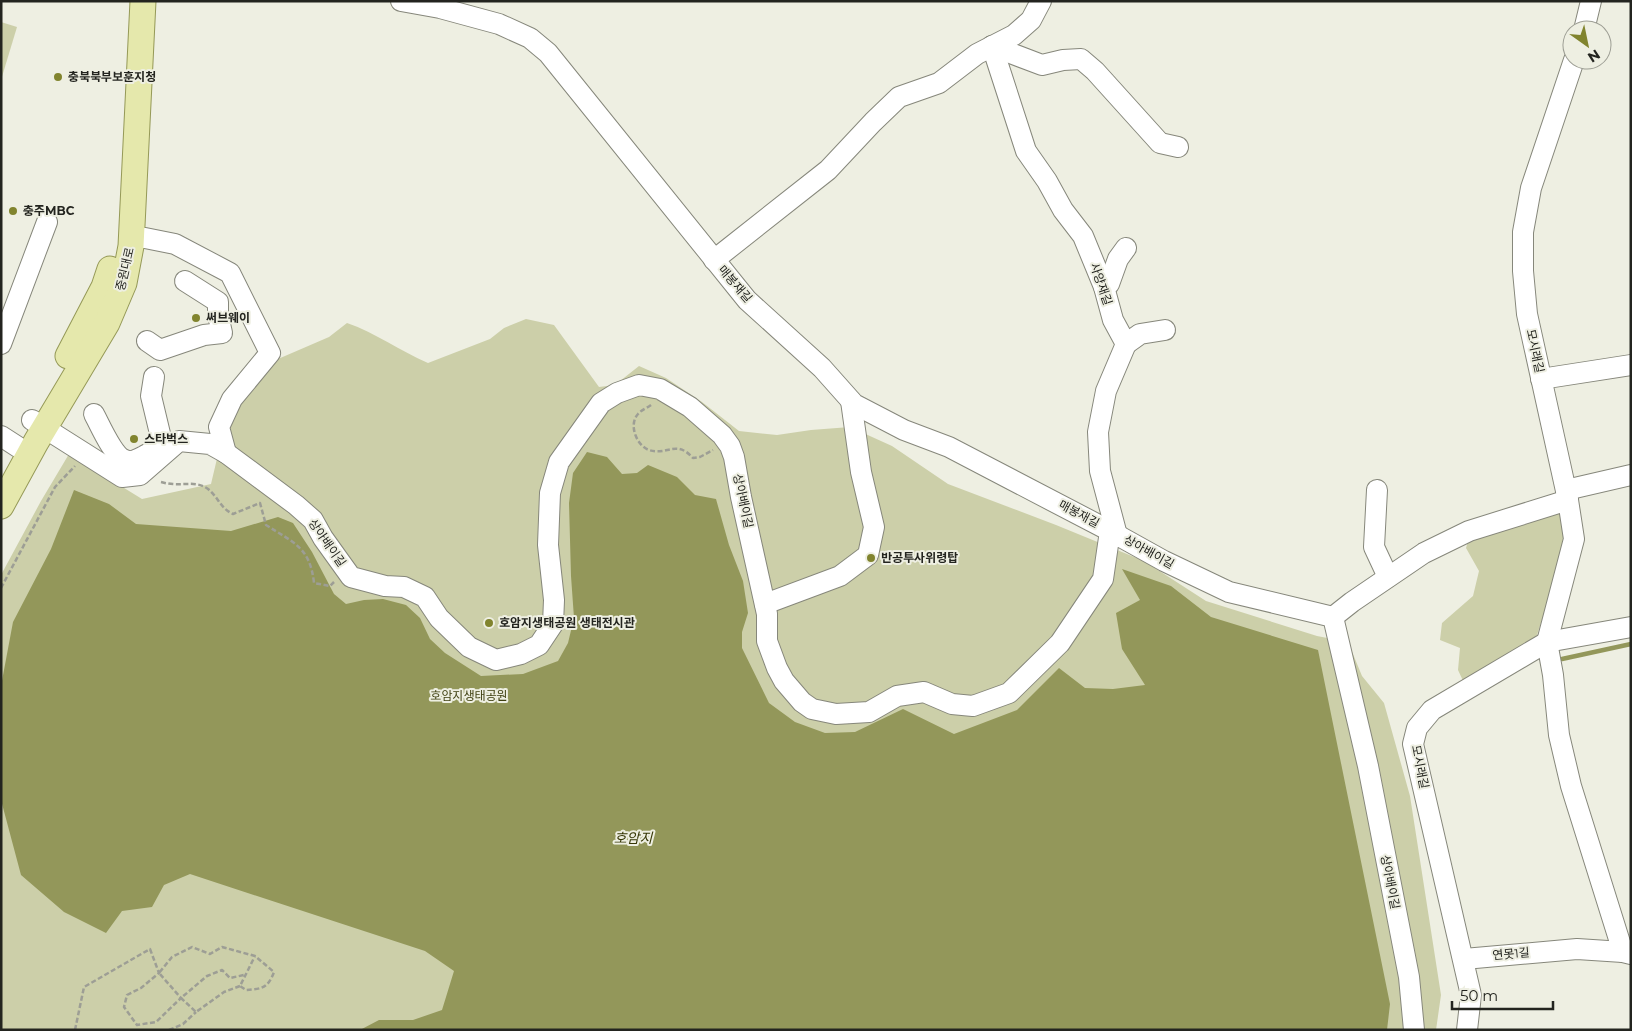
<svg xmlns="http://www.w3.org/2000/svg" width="1632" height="1031" viewBox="0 0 1632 1031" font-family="Montserrat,'Noto Sans KR',sans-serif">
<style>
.green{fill:#cccfa9}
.water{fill:#93975a}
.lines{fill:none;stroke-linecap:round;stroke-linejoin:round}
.stream{stroke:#93975a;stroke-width:4.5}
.minor-casing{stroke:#86877b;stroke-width:22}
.major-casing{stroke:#959957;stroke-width:27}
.path{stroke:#9d9e95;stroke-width:2.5;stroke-dasharray:5 2.5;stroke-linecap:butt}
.minor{stroke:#fff;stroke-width:20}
.major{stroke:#e5e8ac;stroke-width:25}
.poi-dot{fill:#81842e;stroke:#eeefe2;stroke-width:2}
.labels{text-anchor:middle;stroke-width:4;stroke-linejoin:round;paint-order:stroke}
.poi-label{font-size:12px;font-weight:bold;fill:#23241f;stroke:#eeefe2;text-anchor:start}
.street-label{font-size:12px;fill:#23241f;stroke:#eeefe2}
.park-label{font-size:12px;fill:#3e3f0f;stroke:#eeefe2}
.water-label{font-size:14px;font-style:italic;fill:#353604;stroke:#eeefe2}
</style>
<rect width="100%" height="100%" fill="#eeefe2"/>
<g class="green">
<path d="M 1,22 L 17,27 L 1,80 Z"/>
<path d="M 526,319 L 554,325 L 599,387 L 615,385 L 639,366 L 666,378 L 702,402 L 739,431 L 777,435 L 811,430 L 850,427 L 892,446 L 948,484 L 1056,525 L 1144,561 L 1206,601 L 1317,636 L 1348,642 L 1362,676 L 1384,703 L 1410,796 L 1441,995 L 1436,1030 L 2,1030 L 1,575 L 41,501 L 69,454 L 142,499 L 211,484 L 224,429 L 249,391 L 278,359 L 329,337 L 347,323 C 376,333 400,351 428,363 L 490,339 L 504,328 Z"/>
<path d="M 1555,509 L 1562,513 L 1569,538 L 1534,644 L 1465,685 L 1458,670 L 1460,648 L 1440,640 L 1442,623 L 1473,596 L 1479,571 L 1466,548 L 1469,538 Z"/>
</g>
<path class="water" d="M 587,452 L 607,457 L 622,474 L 637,473 L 648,465 L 677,477 L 695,495 L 716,499 L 729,545 L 743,581 L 748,613 L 742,632 L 742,648 L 769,703 L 795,722 L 825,733 L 855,732 L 903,709 L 954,734 L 1017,710 L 1059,668 L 1085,688 L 1113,689 L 1145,685 L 1122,649 L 1116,613 L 1140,600 L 1122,569 L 1171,586 L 1211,617 L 1318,650 L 1390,1004 L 1387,1030 L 360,1030 L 379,1020 L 413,1020 L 442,1010 L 454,971 L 425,951 L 190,874 L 164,885 L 152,907 L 122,911 L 106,933 L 64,912 L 21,875 L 1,800 L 1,686 L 13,622 L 51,549 L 74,490 L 109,504 L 136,524 L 231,531 L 278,517 L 293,523 L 312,552 L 334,594 L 346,604 L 364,600 L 383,599 L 406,605 L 420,618 L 430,639 L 445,653 L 481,676 L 523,674 L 558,661 L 568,643 L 574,618 L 571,576 L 569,503 L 573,473 Z"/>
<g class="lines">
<path class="stream" d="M 1562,659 L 1631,644"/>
<g class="minor-casing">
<g id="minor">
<path d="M 401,1 L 440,8 L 499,24 L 530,38 L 548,53 L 747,300 L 822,368 L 854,404 L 904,430 L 949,447 L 1110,531"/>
<path d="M 1584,30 L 1591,1"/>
<path d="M 992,46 L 1026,151 L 1047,181 L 1063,210 L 1083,236 L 1104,287 L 1113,320 L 1126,344 L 1106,391 L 1098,432 L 1100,471 L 1117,535"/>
<path d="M 992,46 L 1042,65 L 1063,60 L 1081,59 L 1095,71 L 1160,143 L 1178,147"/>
<path d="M 1574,60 L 1531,188 L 1523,232 L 1523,271 L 1527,314 L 1568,500 L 1574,539 L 1547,642 L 1553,675 L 1559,735 L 1571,786 L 1623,952"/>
<path d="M 131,237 L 145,238 L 175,244 L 230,273 L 270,353 L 232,399 L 219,427 L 226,453"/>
<path d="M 714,260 L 828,170 L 873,122 L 899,97 L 939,83 L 977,54 L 1014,35 L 1031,20 L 1041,1"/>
<path d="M 1104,287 L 1109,284 L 1118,259 L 1126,248"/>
<path d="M 147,341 L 160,350 L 204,335 L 222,333 L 218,315 L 218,302 L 185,281"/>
<path d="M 1,344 L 47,222"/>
<path d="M 1126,344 L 1140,334 L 1165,330"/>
<path d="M 1541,379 L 1631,365"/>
<path d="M 94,414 C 100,425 113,456 125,460 C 131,463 138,459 144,456 C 151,452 158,449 162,442 L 151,396 L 154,377"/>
<path d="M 32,420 L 122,477 L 140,475 L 179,441 L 210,444 L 226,453 L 296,505 L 313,520 L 323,538 L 351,577 L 385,586 L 404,587 L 425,597 L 439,618 L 469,647 L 496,660 L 521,654 L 539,645 L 553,624 L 554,600 L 548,545 L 550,493 L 559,462 L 601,403 L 617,393 L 639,385 L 660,389 L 690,407 L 722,435 L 730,446 L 734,457 L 741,497 L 767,614 L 767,641 L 777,668 L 784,681 L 802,702 L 812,709 L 836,714 L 869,712 L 897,696 L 924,692 L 952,704 L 973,706 L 1009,693 L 1060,643 L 1103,579 L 1110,531 L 1164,561 L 1229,592 L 1333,617 L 1368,766 L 1409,977 L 1414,1030"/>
<path d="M 1,436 L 18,447"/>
<path d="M 1377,490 L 1374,547 L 1388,577"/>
<path d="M 1566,490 L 1631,475"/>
<path d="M 765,604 L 840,576 L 868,555 L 874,527 L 861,472 L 851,401"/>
<path d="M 1333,617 L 1352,602 L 1424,553 L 1469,531 L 1568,500"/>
<path d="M 1464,959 L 1577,949 L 1623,952 L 1631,954"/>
<path d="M 1467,1030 L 1471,995 L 1413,744 L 1417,728 L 1432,710 L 1547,642 L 1631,627"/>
</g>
</g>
<g class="major-casing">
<g id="major">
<path d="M 68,356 L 104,287 L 110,269"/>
<path d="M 1,506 L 36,442 L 107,323 L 124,283 L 131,246 L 143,1"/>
</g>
</g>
<g class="path">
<path d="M 651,405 C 647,408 641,410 638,414 C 628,425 637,446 649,450 C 667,456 676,439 693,458 L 700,457 L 713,450"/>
<path d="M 161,482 C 165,483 169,484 173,484 C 186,485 197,481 208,489 C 219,498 220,508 233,514 L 260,503 L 266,525 C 294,543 310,547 314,583 L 330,586 L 334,582"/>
<path d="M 1,588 L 55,487 L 75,466"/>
<path d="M 240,986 L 224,992 L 196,1012 L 181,998 L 207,976 L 222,970 L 230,978 L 244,975"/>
<path d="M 75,1030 L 84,987 L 150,949 L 159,973 L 141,988 L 127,995 L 124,1007 L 137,1025 L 156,1022 L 181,998 L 159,973 L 172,957 L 192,947 L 210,954 L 222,947 L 255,956 L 274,972 C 268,988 262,989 246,990 L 240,986 L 255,956"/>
<path d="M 169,1030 L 183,1024 L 196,1012"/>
</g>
<use href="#minor" class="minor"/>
<use href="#major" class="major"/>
</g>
<g class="poi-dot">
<circle cx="58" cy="77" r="5"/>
<circle cx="13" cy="211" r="5"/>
<circle cx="196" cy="318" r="5"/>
<circle cx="134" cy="439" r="5"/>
<circle cx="871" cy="558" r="5"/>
<circle cx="489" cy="623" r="5"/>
</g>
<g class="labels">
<g class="poi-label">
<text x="68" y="81">충북북부보훈지청</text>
<text x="23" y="215">충주MBC</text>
<text x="206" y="322">써브웨이</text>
<text x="144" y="443">스타벅스</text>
<text x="881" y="562">반공투사위령탑</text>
<text x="499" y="627">호암지생태공원 생태전시관</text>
</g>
<g class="street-label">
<text transform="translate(125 269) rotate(-77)" y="4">중원대로</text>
<text transform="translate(735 284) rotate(49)" y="4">매봉재길</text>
<text transform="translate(1101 284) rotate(71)" y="4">사양재길</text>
<text transform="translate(1535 351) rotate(78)" y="4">모시래길</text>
<text transform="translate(743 501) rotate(78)" y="4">상아배이길</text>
<text transform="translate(1079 514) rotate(28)" y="4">매봉재길</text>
<text transform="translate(327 543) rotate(55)" y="4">상아배이길</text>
<text transform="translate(1149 552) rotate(29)" y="4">상아배이길</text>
<text transform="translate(1420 767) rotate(79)" y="4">모시래길</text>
<text transform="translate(1390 882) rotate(79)" y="4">상아배이길</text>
<text transform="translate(1511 954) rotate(-5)" y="4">연못1길</text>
</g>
<g class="park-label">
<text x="469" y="700">호암지생태공원</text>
</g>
<g class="water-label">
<text x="633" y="843">호암지</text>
</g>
</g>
<rect width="1632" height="1031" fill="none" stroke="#23241f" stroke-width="5"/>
<g transform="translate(1587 45) rotate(147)"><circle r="24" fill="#eeefe2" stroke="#9d9e94"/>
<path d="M0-4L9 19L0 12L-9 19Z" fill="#81842e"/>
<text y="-8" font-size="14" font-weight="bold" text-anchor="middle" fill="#23241f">N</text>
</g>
<path d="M1452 1001v8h101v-8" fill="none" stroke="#23241f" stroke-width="2.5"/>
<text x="1460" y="1001" font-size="15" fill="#23241f" stroke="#eeefe2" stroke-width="4" paint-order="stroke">50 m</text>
</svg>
